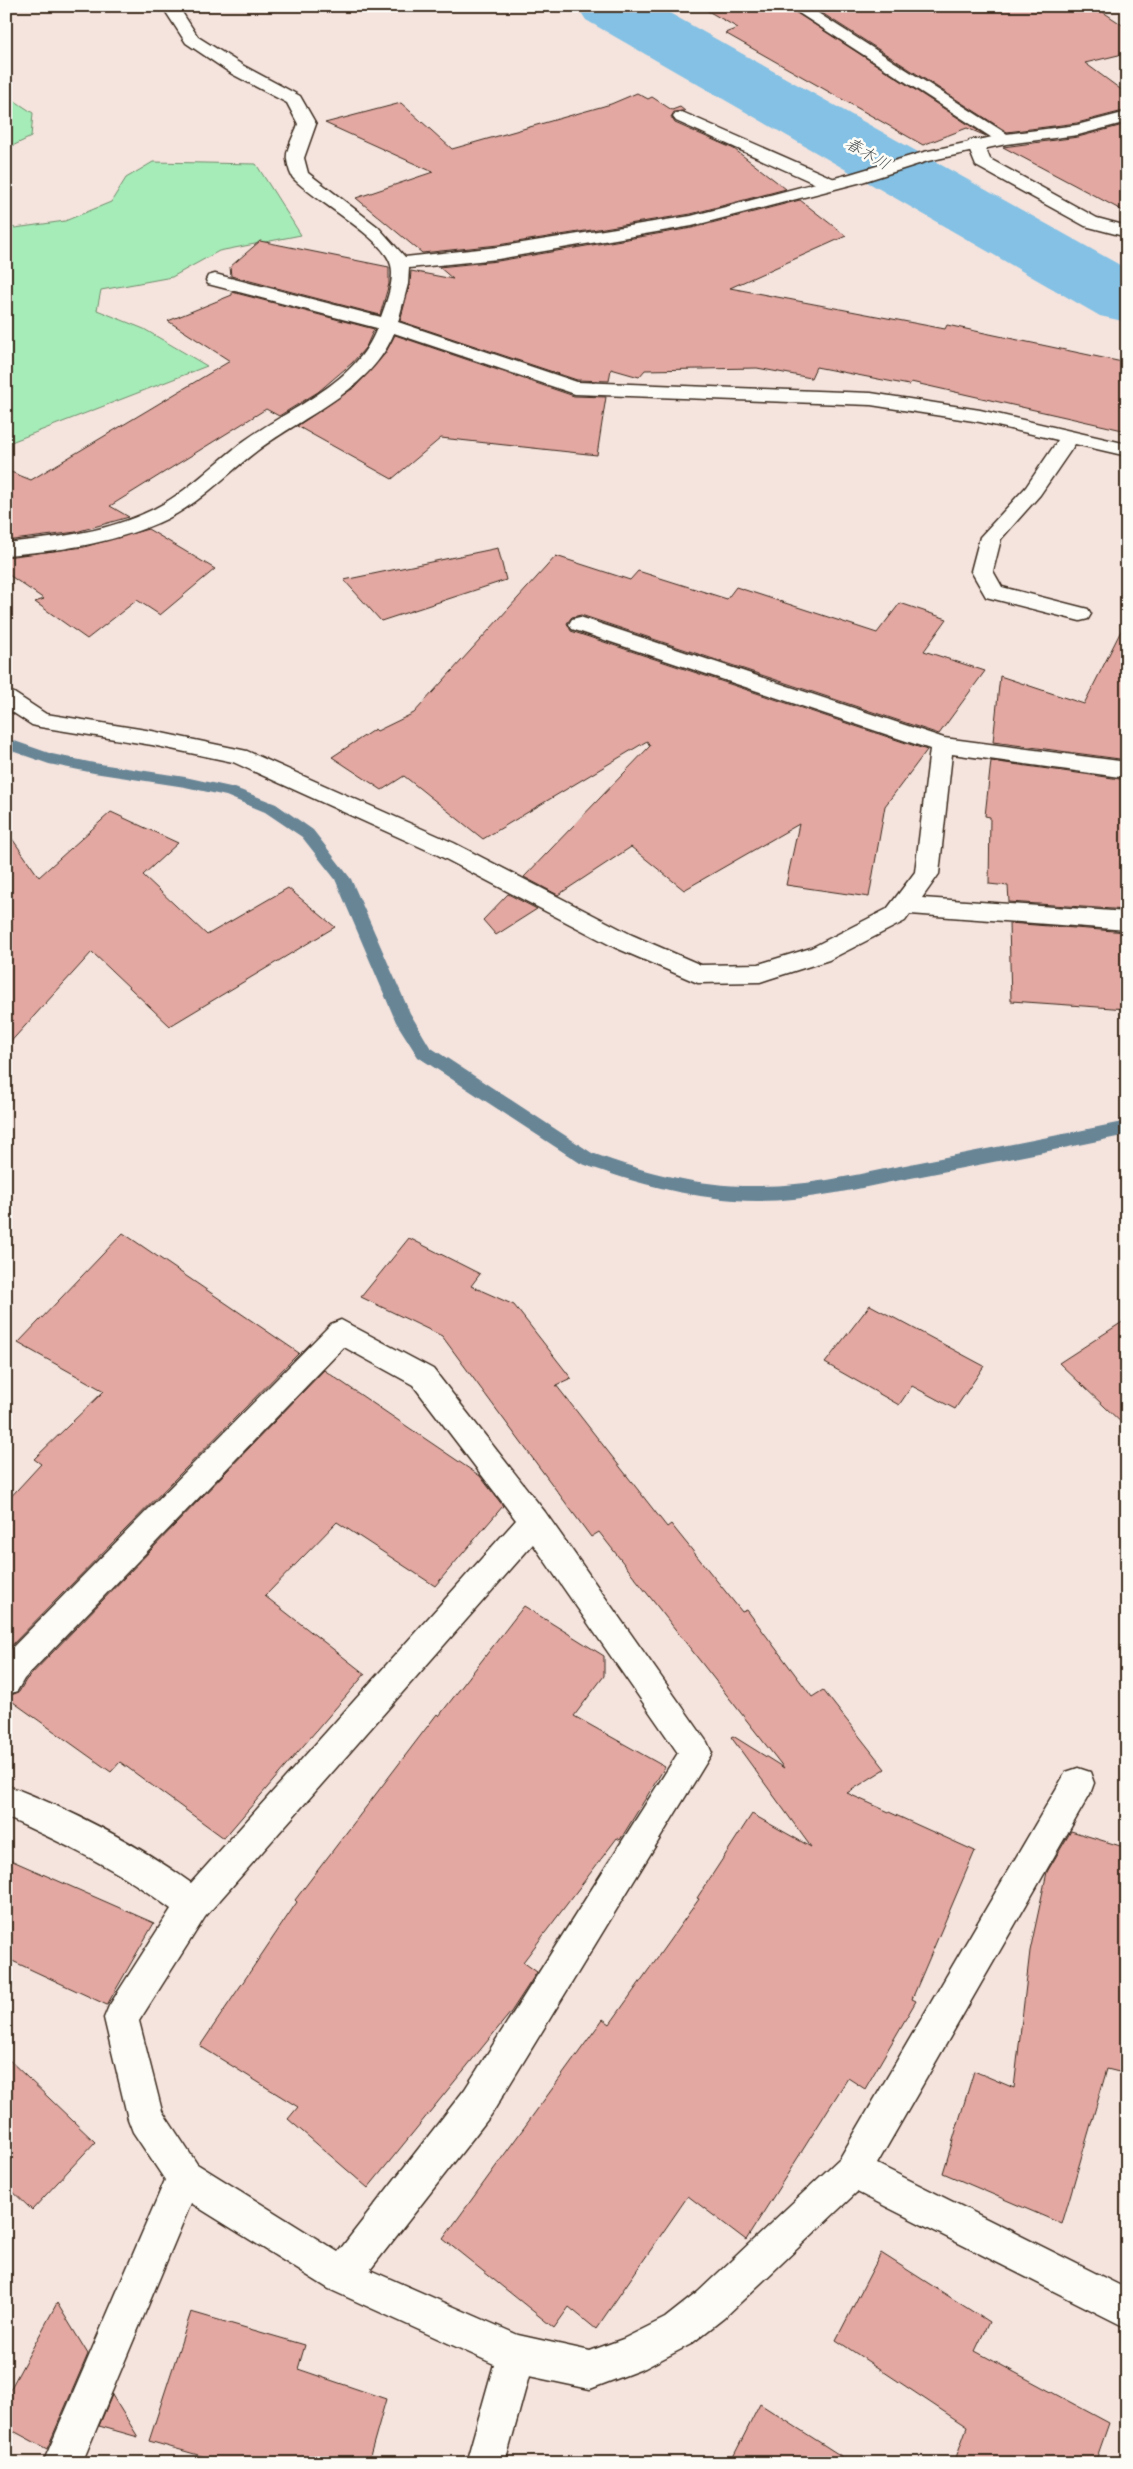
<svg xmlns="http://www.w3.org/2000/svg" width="1133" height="2469" viewBox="0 0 1133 2469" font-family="'Playpen Sans','Klee One',sans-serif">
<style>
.green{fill:#a6ecb8;stroke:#708b6b}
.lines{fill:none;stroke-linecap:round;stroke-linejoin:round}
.stream{fill:#678595;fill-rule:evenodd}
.river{fill:#84c1e4;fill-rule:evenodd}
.building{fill:#e2a8a1;stroke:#3b2a1e}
.lane-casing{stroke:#3b2a1e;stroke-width:3}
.street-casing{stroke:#3b2a1e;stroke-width:3}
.lane{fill:#fdfcf7;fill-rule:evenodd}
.street{fill:#fdfcf7;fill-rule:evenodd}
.labels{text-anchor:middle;stroke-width:5;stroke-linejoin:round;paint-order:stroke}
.far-water-label{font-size:16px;font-style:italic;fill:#515759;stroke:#fdfcf7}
</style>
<rect width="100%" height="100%" fill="#f5e3dd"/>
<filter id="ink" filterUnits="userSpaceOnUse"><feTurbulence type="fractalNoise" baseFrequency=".02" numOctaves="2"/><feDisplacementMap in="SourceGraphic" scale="10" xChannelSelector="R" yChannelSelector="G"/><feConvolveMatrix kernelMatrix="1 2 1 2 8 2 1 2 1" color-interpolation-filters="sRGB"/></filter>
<g filter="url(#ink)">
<g class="green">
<path d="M 6,95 L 33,113 L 31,137 L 6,149 Z"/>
<path d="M 153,162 L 256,164 L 301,235 L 219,251 L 172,277 L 101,290 L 97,310 L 144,329 L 207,366 L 6,444 L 6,225 L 15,228 L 65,221 L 111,202 L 126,178 Z"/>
</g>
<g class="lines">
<path class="stream" d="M 6,738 L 52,754 L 94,763 L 185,777 L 235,788 L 276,804 L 313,830 L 351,879 L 410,1013 L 430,1047 L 592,1153 C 646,1173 701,1187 758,1186 C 812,1186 863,1173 915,1163 C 986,1149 1056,1136 1127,1121 L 1127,1135 C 1055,1150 983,1164 911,1178 C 860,1188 809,1201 757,1201 C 696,1200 637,1184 580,1163 L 418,1057 L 396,1022 L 335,879 L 302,837 L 265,812 L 226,796 L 185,787 L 94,773 L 49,764 L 6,749 Z"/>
<path class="river" d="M 577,6 L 657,6 L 1127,269 L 1127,322 L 1100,316 L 586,20 Z"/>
</g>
<g class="building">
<path d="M 699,6 L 786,6 L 986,136 L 967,128 L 923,145 L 725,33 L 738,28 Z"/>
<path d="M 811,6 L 1094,6 L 1127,28 L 1127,53 L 1085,63 L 1127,94 L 1127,110 L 1077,123 L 1007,132 Z"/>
<path d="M 637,93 L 648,99 L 652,97 L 672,110 L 680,107 L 685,111 L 674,112 L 671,117 L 675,123 L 734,149 L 786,189 L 691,214 L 498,245 L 422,253 L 356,198 L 433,172 L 325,123 L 401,103 L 452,149 L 611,104 Z"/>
<path d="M 1127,124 L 1127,213 L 1003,147 L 1078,137 Z"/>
<path d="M 800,200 L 846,236 L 730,288 L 945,329 L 947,325 L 1127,363 L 1127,431 L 911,382 L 909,385 L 816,367 L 811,378 L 757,368 L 645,370 L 639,377 L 611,369 L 609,381 L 577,380 L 400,321 L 410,284 L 411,271 L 453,279 L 439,267 L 498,261 L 692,228 Z"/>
<path d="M 260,241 L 389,267 L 389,284 L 380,315 L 231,276 L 230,267 Z"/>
<path d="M 232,292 L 374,329 L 366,347 L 352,363 L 318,392 L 279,416 L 266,409 L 110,506 L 129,517 L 76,532 L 6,541 L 6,470 L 31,480 L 230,361 L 168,321 L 232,295 Z"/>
<path d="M 395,335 L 574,396 L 606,397 L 597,455 L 441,438 L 392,479 L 297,426 L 355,387 L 385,354 Z"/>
<path d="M 148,529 L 215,569 L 160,615 L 137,600 L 87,639 L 35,602 L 44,599 L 6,573 L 6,557 L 84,547 Z"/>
<path d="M 498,548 L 506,580 L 381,621 L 344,580 Z"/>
<path d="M 556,556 L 630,580 L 638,571 L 727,599 L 736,587 L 877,633 L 900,603 L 947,619 L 924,651 L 985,671 L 939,734 L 581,615 L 572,617 L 567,623 L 571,631 L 927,750 L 885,806 L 869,897 L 786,885 L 799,824 L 684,890 L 631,847 L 558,895 L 524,877 L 650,746 L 647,741 L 483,839 L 404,776 L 382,790 L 332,757 L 375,729 L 377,731 L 414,713 Z"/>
<path d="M 1127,619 L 1127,760 L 993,742 L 1000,676 L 1084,704 Z"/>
<path d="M 991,761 L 1127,780 L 1127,910 L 1009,902 L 1008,886 L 989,884 L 990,817 L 985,816 Z"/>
<path d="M 111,812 L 178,843 L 143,875 L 207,935 L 288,888 L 335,927 L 170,1026 L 92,952 L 6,1047 L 6,830 L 39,877 Z"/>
<path d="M 508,894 L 537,909 L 496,935 L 483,920 Z"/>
<path d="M 1009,923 L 1127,932 L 1127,1009 L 1011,1001 Z"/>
<path d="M 123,1233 L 299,1353 L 6,1651 L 6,1502 L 41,1464 L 34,1459 L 104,1391 L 18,1343 Z"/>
<path d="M 409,1238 L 480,1274 L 471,1286 L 514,1305 L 571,1378 L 556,1385 L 667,1527 L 671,1524 L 742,1612 L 747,1610 L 812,1697 L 823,1690 L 885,1769 L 847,1793 L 975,1851 L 912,1999 L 916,2001 L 865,2089 L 848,2078 L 746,2240 L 688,2196 L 596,2329 L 569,2307 L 554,2328 L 443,2239 L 603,2019 L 610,2024 L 699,1899 L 697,1898 L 752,1814 L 811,1847 L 731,1737 L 733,1736 L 784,1768 L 599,1532 L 591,1537 L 442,1336 L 361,1297 Z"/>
<path d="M 870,1305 L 984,1366 L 955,1409 L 912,1386 L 899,1405 L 825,1363 Z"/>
<path d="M 1127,1319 L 1127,1428 L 1059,1363 Z"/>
<path d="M 324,1370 L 480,1476 L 503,1506 L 435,1586 L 337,1522 L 265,1596 L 365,1674 L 224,1838 L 120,1762 L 111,1772 L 6,1697 L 19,1692 L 26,1680 Z"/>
<path d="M 524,1606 L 604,1656 L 604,1676 L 574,1716 L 665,1767 L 620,1840 L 617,1838 L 523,1962 L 537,1972 L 511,2012 L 368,2188 L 288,2119 L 298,2107 L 200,2046 L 297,1902 L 295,1900 L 437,1714 L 439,1716 Z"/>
<path d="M 1071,1831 L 1127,1848 L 1127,2074 L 1107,2069 L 1062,2224 L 943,2173 L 974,2071 L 1014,2088 L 1030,1951 L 1047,1872 Z"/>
<path d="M 6,1858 L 154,1923 L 107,2005 L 6,1958 Z"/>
<path d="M 6,2057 L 95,2142 L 32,2210 L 6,2185 Z"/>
<path d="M 881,2253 L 989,2322 L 975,2351 L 1109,2423 L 1095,2463 L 954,2463 L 967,2427 L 836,2340 Z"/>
<path d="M 57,2303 L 88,2354 L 47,2449 L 6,2427 L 6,2397 Z"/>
<path d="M 191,2312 L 305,2345 L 298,2369 L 386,2399 L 368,2463 L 226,2463 L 149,2441 Z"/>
<path d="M 112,2395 L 138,2437 L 99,2426 Z"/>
<path d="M 760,2404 L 852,2463 L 730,2463 Z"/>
</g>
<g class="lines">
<g class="lane-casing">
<g id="lane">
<path d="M 788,6 L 807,6 L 1015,139 L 1012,143 L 1000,143 Z"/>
<path d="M 682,112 L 837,180 L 840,184 L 837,188 L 825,188 L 676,121 L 673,117 L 676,113 Z"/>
<path d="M 976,139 L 982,140 L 990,159 L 1097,218 L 1127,226 L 1127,237 L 1085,226 L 976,166 L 967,144 L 970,140 Z"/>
</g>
</g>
<g class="street-casing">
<g id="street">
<path d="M 162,6 L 178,6 L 198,37 L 244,66 L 300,96 L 316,124 L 304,158 L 308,173 L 378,227 L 405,257 L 498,247 L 691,216 L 850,174 L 924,152 L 1006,134 L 1077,125 L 1127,112 L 1127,122 L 1078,135 L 1006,144 L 928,161 L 862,182 L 692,226 L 498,259 L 409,268 L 408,284 L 398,322 L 577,382 L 871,393 L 980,410 L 1127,444 L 1127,456 L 1075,444 L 1040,495 L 1001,539 L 993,571 L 1002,587 L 1088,609 L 1091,614 L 1088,619 L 1080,621 L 986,597 L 971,571 L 980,537 L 1026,487 L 1058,440 L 980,422 L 871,405 L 575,394 L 394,333 C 371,390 305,415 258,450 C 225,475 197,507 158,523 C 110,544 57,551 6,555 L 6,543 C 53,538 100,533 143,514 C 182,498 211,466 244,441 C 289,408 356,384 377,328 L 208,284 L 206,280 L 208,276 L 215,274 L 381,317 C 386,303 395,280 391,265 C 383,236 314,201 293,178 C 290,174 288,166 287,160 C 285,150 295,134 298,124 L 287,103 L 232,74 L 186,43 Z"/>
<path d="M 580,617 L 944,738 L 1127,762 L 1127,778 L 952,754 L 939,874 L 922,898 L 1127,912 L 1127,930 L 910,914 L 905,921 L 829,960 L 769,979 L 760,982 L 698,983 L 614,947 L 438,855 L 233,762 L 152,745 L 40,727 L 32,725 L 6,708 L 6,691 L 14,693 L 46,714 L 152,731 L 247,751 L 454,843 L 632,935 L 701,965 L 759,964 L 811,948 L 887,909 L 915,872 L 930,749 L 572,629 L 569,624 L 572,619 Z"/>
<path d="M 341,1320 L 433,1369 L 545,1512 L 707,1742 L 712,1753 L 491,2115 L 370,2270 L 518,2335 L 590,2351 L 623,2339 L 665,2318 L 698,2292 L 840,2158 L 1066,1772 L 1078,1768 L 1090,1772 L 1094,1783 L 1090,1794 L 877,2164 L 1127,2289 L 1127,2328 L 857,2192 L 724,2318 L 691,2344 L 645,2368 L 590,2389 L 529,2376 L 505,2463 L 466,2463 L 494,2364 L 329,2289 L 191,2203 L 82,2463 L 43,2463 L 165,2180 L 133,2132 L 128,2119 L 104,2018 L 109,2006 L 171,1909 C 118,1869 66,1845 6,1817 L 6,1785 C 69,1809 136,1843 191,1883 L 516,1520 L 413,1385 L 344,1347 L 24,1679 L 17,1691 L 6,1695 L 6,1654 L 331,1324 ZM 533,1544 L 678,1753 L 465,2089 L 338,2252 L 197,2164 L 162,2111 L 139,2021 L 205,1917 Z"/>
</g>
</g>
<use href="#lane" class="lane"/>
<use href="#street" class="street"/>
</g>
</g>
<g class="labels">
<g class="far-water-label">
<text transform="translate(868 153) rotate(30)" y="6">春木川</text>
</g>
</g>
<rect width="1133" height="2469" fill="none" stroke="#fdfcf7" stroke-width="25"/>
<rect x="12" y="12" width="1108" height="2444" fill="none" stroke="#3b2a1e" stroke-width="2" filter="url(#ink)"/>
</svg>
